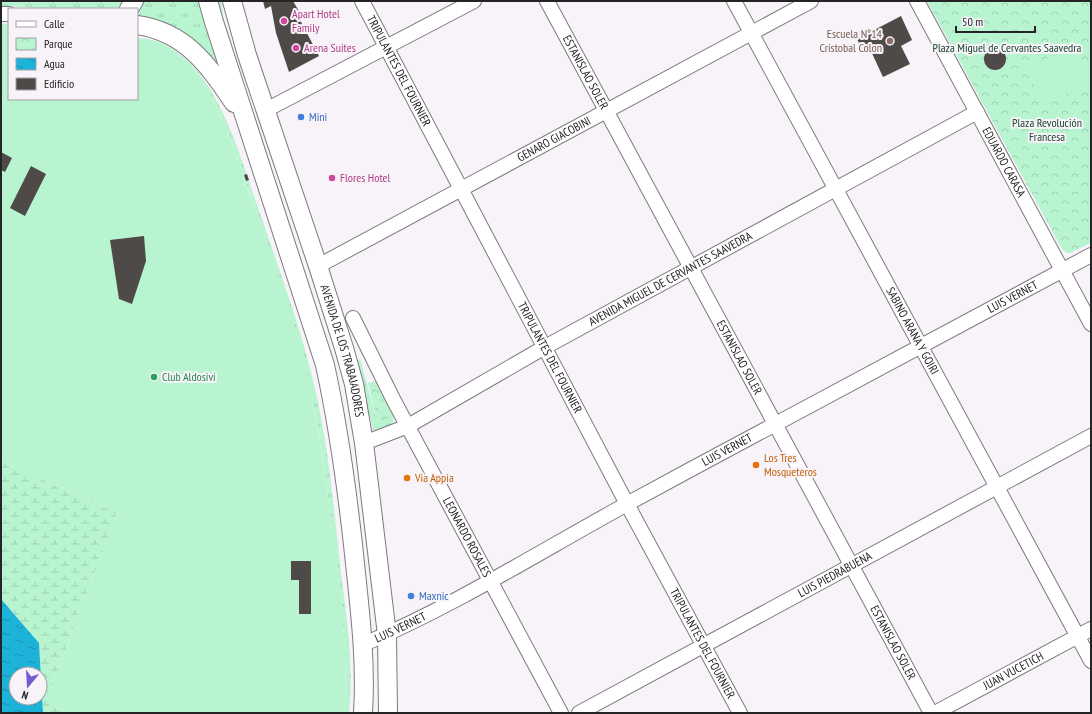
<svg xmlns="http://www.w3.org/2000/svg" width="1092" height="714" viewBox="0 0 1092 714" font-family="'PT Sans Narrow',sans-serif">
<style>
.grass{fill:url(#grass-tufts)}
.wetland{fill:url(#wetland-marsh)}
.park{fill:url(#park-crowns)}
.pitch{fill:#b8f4d0}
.water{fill:url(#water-ripples);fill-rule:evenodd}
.building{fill:#4e4a47}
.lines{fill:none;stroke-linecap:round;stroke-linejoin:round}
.minor-casing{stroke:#7d7a7e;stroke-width:16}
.major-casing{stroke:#7d7a7e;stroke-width:20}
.minor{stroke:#fff;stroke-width:14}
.major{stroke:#fff;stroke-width:18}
.hotel-dot{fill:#d1479c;stroke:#f7f3f8;stroke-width:1.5}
.education-dot{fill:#8d6e63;stroke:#f7f3f8;stroke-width:1.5}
.shop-dot{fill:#3f7fe0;stroke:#f7f3f8;stroke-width:1.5}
.leisure-dot{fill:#2e9e5b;stroke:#f7f3f8;stroke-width:1.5}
.food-dot{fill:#e8710a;stroke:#f7f3f8;stroke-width:1.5}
.labels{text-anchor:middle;stroke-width:4;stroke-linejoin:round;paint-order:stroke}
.hotel-label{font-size:12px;fill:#b23c85;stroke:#f7f3f8;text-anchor:start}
.education-label{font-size:12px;fill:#785e54;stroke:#f7f3f8;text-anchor:end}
.park-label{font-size:12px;fill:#19442e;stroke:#f7f3f8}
.street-label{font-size:12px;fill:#242325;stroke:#f7f3f8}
.shop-label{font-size:12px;fill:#366cbe;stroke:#f7f3f8;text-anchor:start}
.leisure-label{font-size:12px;fill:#27864d;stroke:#f7f3f8;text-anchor:start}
.food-label{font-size:12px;fill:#c56008;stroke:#f7f3f8;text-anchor:start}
</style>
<defs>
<pattern id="grass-tufts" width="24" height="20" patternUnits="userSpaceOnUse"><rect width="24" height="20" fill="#b8f4d0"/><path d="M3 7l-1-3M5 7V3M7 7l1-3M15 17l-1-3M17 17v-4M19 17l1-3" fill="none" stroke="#9ed1b2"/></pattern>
<pattern id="wetland-marsh" width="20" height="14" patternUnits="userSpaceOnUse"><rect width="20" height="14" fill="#b8f4d0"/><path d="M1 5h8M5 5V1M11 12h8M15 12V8" fill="none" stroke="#9ed1b2"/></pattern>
<pattern id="park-crowns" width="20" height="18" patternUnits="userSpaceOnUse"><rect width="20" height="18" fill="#b8f4d0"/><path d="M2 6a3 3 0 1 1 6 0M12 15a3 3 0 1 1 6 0" fill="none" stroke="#9ed1b2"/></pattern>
<pattern id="water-ripples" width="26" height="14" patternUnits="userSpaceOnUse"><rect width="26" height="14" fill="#1db3d9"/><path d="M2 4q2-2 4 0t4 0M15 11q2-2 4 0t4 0" fill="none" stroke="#1991b0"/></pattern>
</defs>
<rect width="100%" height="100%" fill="#f7f3f8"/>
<g class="grass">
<path d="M 1,1 L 129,1 L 125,9 L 59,9 L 1,6 Z"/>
<path d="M 138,1 L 199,1 L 217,64 L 216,65 C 203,52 190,35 174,27 C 162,22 149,21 137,18 Z"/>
<path d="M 217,1 L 221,1 L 223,16 L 237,61 Z"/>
<path d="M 137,38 C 213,41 240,158 261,216 C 280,273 302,330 315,389 C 329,449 334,511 341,573 C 347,619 354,667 349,713 L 344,713 C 349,656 341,600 334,544 C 325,477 318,409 299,344 C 285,294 268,245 251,196 C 234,151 220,97 185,61 C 169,44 156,45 137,38 Z"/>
<path d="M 360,359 L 377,421 L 390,413 L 375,381 L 376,380 L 394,416 L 393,425 L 375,432 L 373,430 L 356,360 Z"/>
</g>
<path class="wetland" d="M 1,461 L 117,513 L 47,699 L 67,713 L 43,713 L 39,643 L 1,599 Z"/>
<g class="park">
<path d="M 927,1 L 1091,1 L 1091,243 L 1070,253 L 1067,253 L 1062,249 Z"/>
<path d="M 375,381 L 390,413 L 388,419 L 381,422 L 377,421 L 368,383 Z"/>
</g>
<g class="pitch">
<path d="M 1,23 L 9,24 L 9,99 L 137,99 L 137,39 C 205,41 232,145 251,197 C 268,246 286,295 300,344 C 317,410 325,477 334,544 C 341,600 349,656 344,713 L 67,713 L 47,699 L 117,513 L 1,461 Z"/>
<path d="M 1072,46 L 1090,81 L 1044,105 L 1026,69 Z"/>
</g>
<path class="water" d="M 1,599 L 39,643 L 43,713 L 1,713 ZM 16,674 L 40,674 L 40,698 L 16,698 Z"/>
<g class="building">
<path d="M 263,1 L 293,1 L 303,18 L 300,20 L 319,56 L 289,72 L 276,33 L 271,6 L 265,9 Z"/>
<path d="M 901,16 L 912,40 L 901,46 L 910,64 L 883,77 L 870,49 L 863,51 L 857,39 Z"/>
<circle cx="995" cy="59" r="11"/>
<path d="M 1,152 L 12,158 L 5,172 L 1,170 Z"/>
<path d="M 31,166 L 46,174 L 25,216 L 10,208 Z"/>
<path d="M 247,174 L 249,180 L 246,181 L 244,175 Z"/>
<path d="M 144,236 L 146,261 L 132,304 L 119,299 L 110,240 Z"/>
<path d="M 291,561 L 311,561 L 311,614 L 299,614 L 299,580 L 291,580 Z"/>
</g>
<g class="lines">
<g class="minor-casing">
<g id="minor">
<path id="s1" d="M 362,1 L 627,504 L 740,713"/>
<path id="s2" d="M 547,1 L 931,713"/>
<path id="s3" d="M 734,1 L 1091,661"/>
<path id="s4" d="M 917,1 L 1091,324"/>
<path d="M 1,14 L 9,14"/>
<path d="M 266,110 L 474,1"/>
<path id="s5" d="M 318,266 L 811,1"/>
<path id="s6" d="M 353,318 L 393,399 L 561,713"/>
<path id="s7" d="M 364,443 L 408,426 L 545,347 L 977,112"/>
<path id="s8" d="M 364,644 C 454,606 541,551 627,504 C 781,420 936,338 1091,255"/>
<path id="s9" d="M 579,713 L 1091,436"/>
<path id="s10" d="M 935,713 L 1091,629"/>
</g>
</g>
<g class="major-casing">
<g id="major">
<path d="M 208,1 L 214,22 L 325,365 C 340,434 349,503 356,573 C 361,620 366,666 363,713"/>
<path id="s11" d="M 232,1 L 247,55 L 318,266 L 344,348 L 354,384 L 364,443 L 387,635 L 388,713"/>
<path d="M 129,9 L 134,1"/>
<path d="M 137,25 C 186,32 208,65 234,103"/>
</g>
</g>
<use href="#minor" class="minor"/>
<use href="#major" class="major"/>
</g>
<g class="hotel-dot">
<circle cx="284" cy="21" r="4"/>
<circle cx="296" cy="48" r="4"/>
<circle cx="332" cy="178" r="4"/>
</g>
<circle class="education-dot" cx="890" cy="41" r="4"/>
<g class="shop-dot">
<circle cx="301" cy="117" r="4"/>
<circle cx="411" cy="596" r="4"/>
</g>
<circle class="leisure-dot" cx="154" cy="377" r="4"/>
<g class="food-dot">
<circle cx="756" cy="465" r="4"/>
<circle cx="407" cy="478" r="4"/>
</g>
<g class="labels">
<g class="hotel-label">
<text x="292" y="18">Apart Hotel<tspan x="292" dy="14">Family</tspan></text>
<text x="304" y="52">Arena Suites</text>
<text x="340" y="182">Flores Hotel</text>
</g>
<g class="education-label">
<text x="882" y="38">Escuela N°14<tspan x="882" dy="14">Cristobal Colon</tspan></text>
</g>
<g class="park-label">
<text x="1007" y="52">Plaza Miguel de Cervantes Saavedra</text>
<text x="1047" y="127">Plaza Revolución<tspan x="1047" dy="14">Francesa</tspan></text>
</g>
<g class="street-label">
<text dy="4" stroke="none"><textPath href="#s1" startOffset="79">TRIPULANTES DEL FOURNIER</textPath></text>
<text dy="4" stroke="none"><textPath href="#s2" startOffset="81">ESTANISLAO SOLER</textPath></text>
<text dy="4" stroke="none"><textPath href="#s5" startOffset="268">GENARO GIACOBINI</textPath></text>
<text dy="4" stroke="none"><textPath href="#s4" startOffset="183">EDUARDO CARASA</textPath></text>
<text dy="4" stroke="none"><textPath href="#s7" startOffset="348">AVENIDA MIGUEL DE CERVANTES SAAVEDRA</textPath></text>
<text dy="4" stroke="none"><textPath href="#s8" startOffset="736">LUIS VERNET</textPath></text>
<text dy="4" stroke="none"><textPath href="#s3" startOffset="375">SABINO ARANA Y GOIRI</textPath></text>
<text dy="4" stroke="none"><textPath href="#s11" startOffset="367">AVENIDA DE LOS TRABAJADORES</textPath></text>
<text dy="4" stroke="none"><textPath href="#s1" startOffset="403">TRIPULANTES DEL FOURNIER</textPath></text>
<text dy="4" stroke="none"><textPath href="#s2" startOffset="405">ESTANISLAO SOLER</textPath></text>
<text dy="4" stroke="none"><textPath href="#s8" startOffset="412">LUIS VERNET</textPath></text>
<text dy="4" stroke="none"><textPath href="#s6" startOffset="247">LEONARDO ROSALES</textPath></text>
<text dy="4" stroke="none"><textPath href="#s9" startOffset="291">LUIS PIEDRABUENA</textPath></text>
<text dy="4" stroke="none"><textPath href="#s8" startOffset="40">LUIS VERNET</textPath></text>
<text dy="4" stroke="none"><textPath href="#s2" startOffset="729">ESTANISLAO SOLER</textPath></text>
<text dy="4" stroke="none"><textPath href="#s1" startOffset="727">TRIPULANTES DEL FOURNIER</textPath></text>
<text dy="4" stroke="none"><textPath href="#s10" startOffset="89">JUAN VUCETICH</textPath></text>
</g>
<g class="shop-label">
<text x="309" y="121">Mini</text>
<text x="419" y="600">Maxnic</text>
</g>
<g class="leisure-label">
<text x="162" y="381">Club Aldosivi</text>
</g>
<g class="food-label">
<text x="764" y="462">Los Tres<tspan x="764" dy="14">Mosqueteros</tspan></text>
<text x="415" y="482">Via Appia</text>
</g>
</g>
<rect width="1092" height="714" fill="none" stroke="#242325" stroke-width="4"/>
<rect x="8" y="8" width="130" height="92" fill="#f7f3f8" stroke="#a3a0a4"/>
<rect x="16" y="21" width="20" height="6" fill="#ffffff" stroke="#a3a0a4"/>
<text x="44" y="28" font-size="12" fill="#242325">Calle</text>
<rect x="16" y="38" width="20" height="12" fill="url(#park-crowns)" stroke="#a3a0a4"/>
<text x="44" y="48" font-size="12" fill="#242325">Parque</text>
<rect x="16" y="58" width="20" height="12" fill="url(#water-ripples)" stroke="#a3a0a4"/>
<text x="44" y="68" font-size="12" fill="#242325">Agua</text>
<rect x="16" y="78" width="20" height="12" fill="#4e4a47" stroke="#a3a0a4"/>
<text x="44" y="88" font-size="12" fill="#242325">Edificio</text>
<g transform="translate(28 686) rotate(198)"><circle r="19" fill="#f7f3f8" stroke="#a3a0a4"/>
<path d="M0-3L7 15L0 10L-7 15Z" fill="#735ad4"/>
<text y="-6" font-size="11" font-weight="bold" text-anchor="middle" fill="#242325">N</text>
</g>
<path d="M956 26v6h79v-6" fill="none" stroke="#242325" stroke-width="2"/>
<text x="962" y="26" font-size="12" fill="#242325" stroke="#f7f3f8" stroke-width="3" paint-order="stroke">50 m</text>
</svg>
